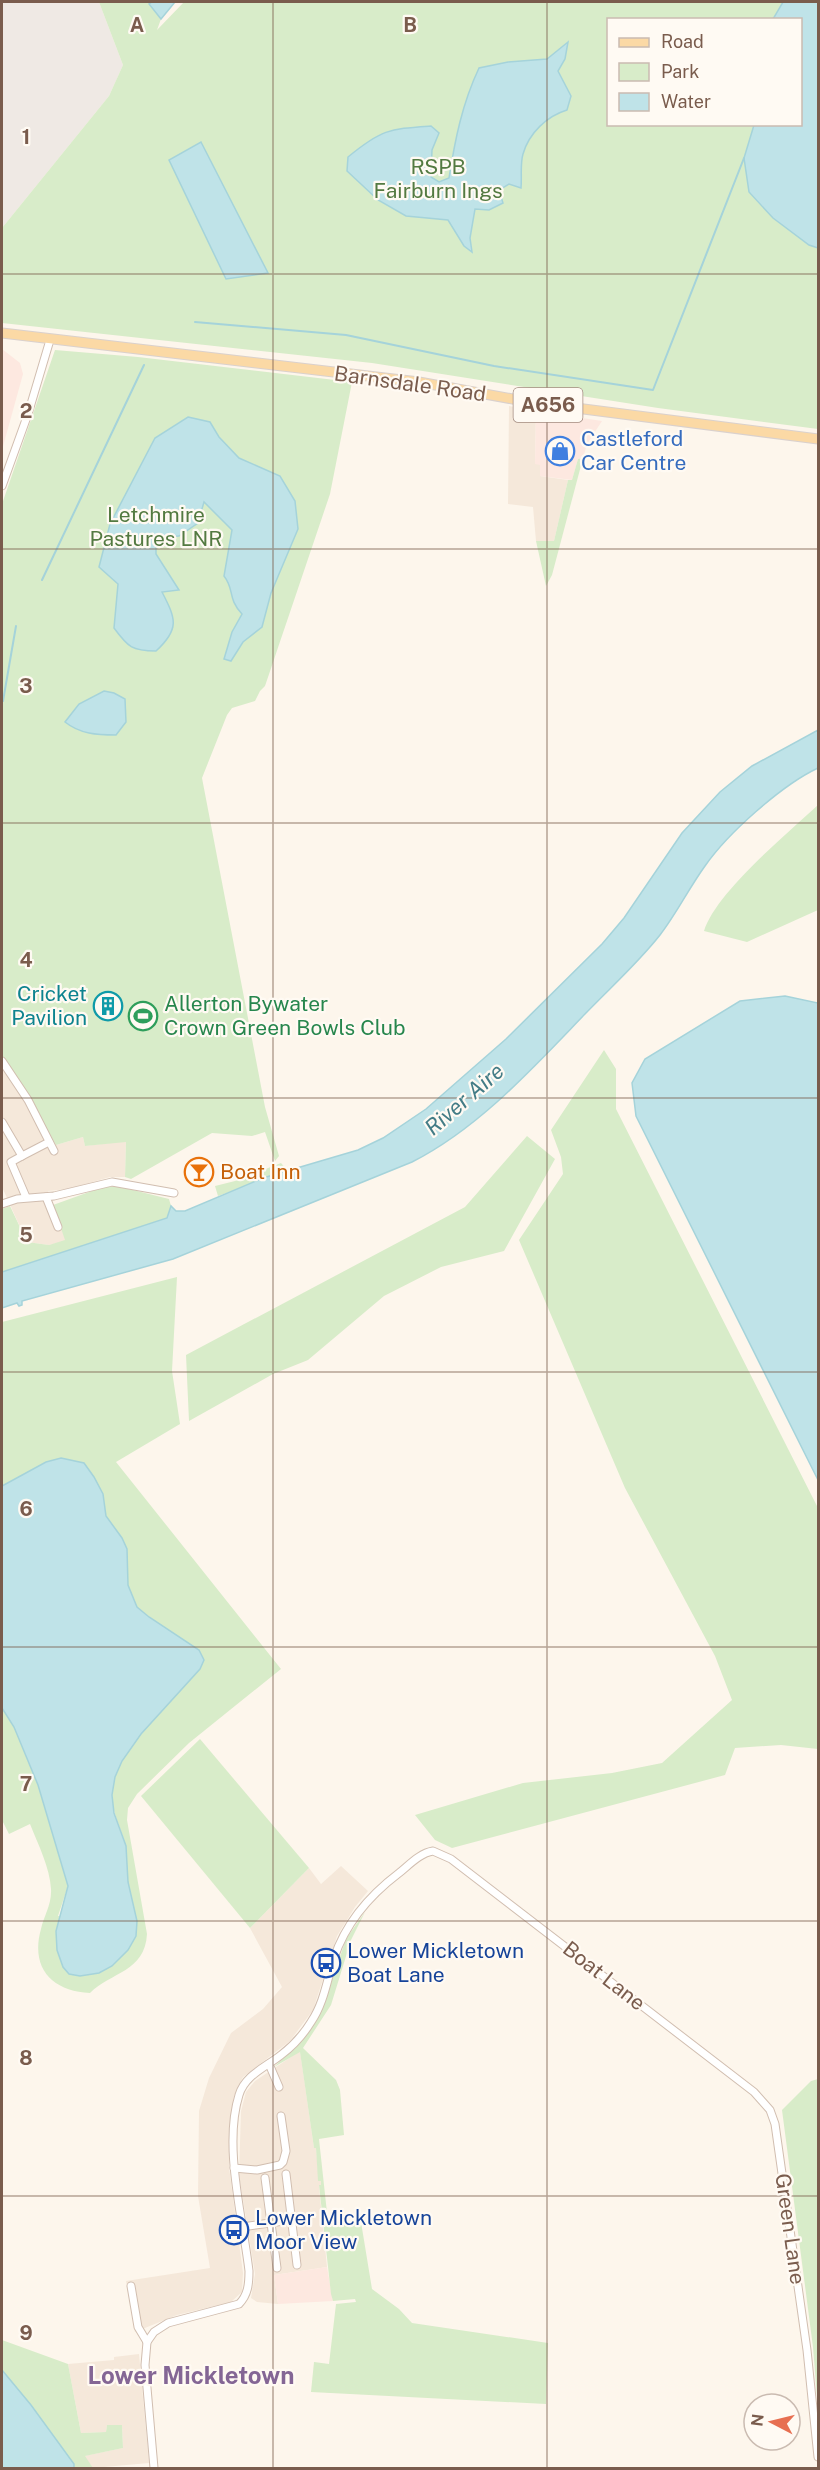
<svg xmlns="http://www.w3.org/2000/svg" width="820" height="2470" viewBox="0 0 820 2470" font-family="'Public Sans',sans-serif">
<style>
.residential{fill:#f5e8da}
.commercial{fill:#fde8e0}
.industrial{fill:#efe9e4}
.green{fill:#d8ecc9;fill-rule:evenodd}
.water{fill:#bfe3e8;stroke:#a5d3da;stroke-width:1.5}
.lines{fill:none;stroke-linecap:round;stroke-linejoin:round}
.stream{stroke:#a5d3da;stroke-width:2}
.minor-casing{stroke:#d1beb0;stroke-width:9}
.major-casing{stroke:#dad1cd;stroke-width:11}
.minor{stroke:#fff;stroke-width:7}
.major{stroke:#fbd9a5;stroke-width:9}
.grid{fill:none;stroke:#7a5c4d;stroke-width:1.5;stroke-opacity:0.55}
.labels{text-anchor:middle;stroke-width:4.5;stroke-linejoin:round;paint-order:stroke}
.shield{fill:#fffaf3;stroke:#a28b7f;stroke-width:1.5}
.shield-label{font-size:20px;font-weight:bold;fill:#7a5c4d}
.park-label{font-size:21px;fill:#537a41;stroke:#fffaf3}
.street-label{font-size:21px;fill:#7a5c4d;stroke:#fffaf3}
.shop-label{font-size:21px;fill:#366cbe;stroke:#fffaf3;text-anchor:start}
.culture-label{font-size:21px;fill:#0d838f;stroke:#fffaf3;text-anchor:end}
.leisure-label{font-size:21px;fill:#27864d;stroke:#fffaf3;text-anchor:start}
.food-label{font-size:21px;fill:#c56008;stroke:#fffaf3;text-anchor:start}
.transit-label{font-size:21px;fill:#164399;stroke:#fffaf3;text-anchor:start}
.water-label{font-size:22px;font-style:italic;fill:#437c86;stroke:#fffaf3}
.quarter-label{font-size:24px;font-weight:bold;fill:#846695;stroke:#fffaf3}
.grid-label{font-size:20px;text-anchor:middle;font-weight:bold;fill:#7a5c4d;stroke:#fffaf3;stroke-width:4.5;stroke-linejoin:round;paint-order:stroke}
</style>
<rect width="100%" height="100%" fill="#fdf6ec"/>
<g class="residential">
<path d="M 509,406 L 536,411 L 535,464 L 540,464 L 540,476 L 568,480 L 554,541 L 536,541 L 533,507 L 508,504 Z"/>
<path d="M 2,1056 L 20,1082 L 56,1145 L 83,1137 L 85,1146 L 126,1141 L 125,1177 L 110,1177 L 68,1189 L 48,1191 L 66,1241 L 49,1245 L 27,1242 L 2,1187 Z"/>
<path d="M 341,1866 L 368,1891 L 355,1907 L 337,1936 L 313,2010 L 290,2041 L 243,2077 L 234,2096 L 230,2123 L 229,2167 L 243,2273 L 242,2292 L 231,2302 L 177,2315 L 135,2332 L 126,2281 L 210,2268 L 198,2196 L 199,2111 L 209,2078 L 231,2033 L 263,2009 L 282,1987 L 250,1928 L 309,1868 L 321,1884 Z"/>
<path d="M 300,2051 L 314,2148 L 316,2148 L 319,2181 L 321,2180 L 322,2185 L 319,2186 L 327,2267 L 274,2275 L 278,2304 L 257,2302 L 251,2298 L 255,2274 L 239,2175 L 241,2111 L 246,2092 L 255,2081 Z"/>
<path d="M 139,2354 L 149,2463 L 93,2468 L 84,2456 L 123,2448 L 122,2425 L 107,2425 L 106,2432 L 81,2433 L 68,2364 L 114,2360 L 114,2357 Z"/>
</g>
<g class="commercial">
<path d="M 2,349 L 20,363 L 23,374 L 2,450 Z"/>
<path d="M 536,411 L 602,421 L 587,444 L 583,458 L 578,459 L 572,480 L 540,476 L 540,465 L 535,464 Z"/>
<path d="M 327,2267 L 333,2301 L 278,2304 L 274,2275 Z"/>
</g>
<path class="industrial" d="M 2,2 L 99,2 L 123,65 L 109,96 L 2,228 Z"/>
<g class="green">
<path d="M 99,2 L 152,2 L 150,5 L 161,19 L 157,30 L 184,2 L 818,2 L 818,429 L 658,408 L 372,363 L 2,323 L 2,228 L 109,96 L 123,65 ZM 608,20 L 800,20 L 800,124 L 608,124 Z"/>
<path d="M 55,350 L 138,357 L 352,382 L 330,494 L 265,686 L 260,691 L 255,701 L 232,708 L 227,715 L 202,778 L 265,1107 L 279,1156 L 275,1161 L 265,1132 L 252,1136 L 212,1133 L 131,1179 L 125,1177 L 126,1142 L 85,1146 L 83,1137 L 56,1145 L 20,1082 L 2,1056 L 2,504 Z"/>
<path d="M 583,458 L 552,575 L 546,586 L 536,541 L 554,541 L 568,480 L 572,480 L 578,459 Z"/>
<path d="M 818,805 L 818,910 L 747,942 L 704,931 C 716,892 787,834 818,805 Z"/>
<path d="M 604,1050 L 616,1069 L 616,1109 L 818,1508 L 818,1749 L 781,1745 L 735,1748 L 725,1775 L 452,1848 L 435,1840 L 415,1815 L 523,1783 L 612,1773 L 662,1763 L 732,1700 L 715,1656 L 625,1488 L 519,1240 L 563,1174 L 561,1157 L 551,1130 Z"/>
<path d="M 527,1136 L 555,1159 L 504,1251 L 441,1267 L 384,1296 L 308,1360 L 273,1374 L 189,1421 L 186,1355 L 465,1207 Z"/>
<path d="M 281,1163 L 288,1171 L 218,1196 L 215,1186 L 235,1181 Z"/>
<path d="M 117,1186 L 169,1199 L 171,1206 L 167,1218 L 2,1272 L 2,1209 L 10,1206 L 27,1242 L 49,1245 L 65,1240 L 53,1205 L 103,1187 Z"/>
<path d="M 177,1277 L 172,1371 L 180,1424 L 116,1462 L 281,1669 L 189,1743 L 137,1794 L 128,1808 L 127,1820 L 147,1934 C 145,1972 111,1972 90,1993 C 52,1991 30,1968 41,1929 C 44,1916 52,1904 51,1889 C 50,1868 38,1844 30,1824 L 9,1834 L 2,1820 L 2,1708 L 14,1727 L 38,1785 L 68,1886 L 58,1916 L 137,1921 C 134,1908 130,1894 128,1881 C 126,1869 128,1855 125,1844 C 121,1827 112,1813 112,1795 C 113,1749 171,1701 200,1669 L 204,1660 L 137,1607 L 128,1585 L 126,1549 L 122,1538 L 106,1516 L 103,1494 L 61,1458 L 46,1462 L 2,1486 L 2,1322 Z"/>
<path d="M 200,1739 L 309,1868 L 250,1928 L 141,1796 Z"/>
<path d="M 365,1912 L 351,1940 L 331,2005 L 303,2048 L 336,2080 L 340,2090 L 344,2135 L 319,2139 L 328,2222 L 361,2222 L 372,2289 L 399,2309 L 412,2323 L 548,2343 L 546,2404 L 311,2392 L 314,2362 L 329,2364 L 336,2304 L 356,2302 L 355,2299 L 333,2301 L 331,2294 L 319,2185 L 321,2185 L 321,2181 L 318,2181 L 316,2148 L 314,2148 L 300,2052 L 274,2067 L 299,2043 L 321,2012 L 346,1939 Z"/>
<path d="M 818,2079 L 818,2409 L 813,2347 L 782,2110 L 811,2081 Z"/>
<path d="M 2,2340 L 68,2364 L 81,2433 L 106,2432 L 107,2425 L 122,2425 L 123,2448 L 85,2456 L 93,2468 L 2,2468 Z"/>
</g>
<g class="water">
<path d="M 152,2 L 175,2 L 161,19 L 149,4 Z"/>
<path d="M 783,2 L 818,2 L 818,248 L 809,245 L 773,218 L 749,192 L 744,158 L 754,125 L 800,124 L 800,20 L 773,19 Z"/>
<path d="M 568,42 L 565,59 L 558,71 L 571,96 L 567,110 C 547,116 529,133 523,154 C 520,164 522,177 521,188 L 509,184 L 499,190 L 503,203 L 489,210 L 475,209 L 470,238 L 472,252 L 464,246 L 448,220 L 406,216 L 378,200 L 347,171 L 348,157 C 382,129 389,129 431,126 L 439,133 L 432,150 L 431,177 L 439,182 L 449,178 C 455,140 462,104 479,68 L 508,62 L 547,59 Z"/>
<path d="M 201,142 L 268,273 L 226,279 L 169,160 Z"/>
<path d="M 188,417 L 210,422 L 219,437 L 239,458 L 280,476 L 295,501 L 298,529 L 271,593 L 262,627 L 243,642 L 231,661 L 224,659 L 232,632 L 242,614 C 227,598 235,590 224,576 L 232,530 L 204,502 L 198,523 L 179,536 L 156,538 L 156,554 L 179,590 L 162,592 C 176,619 180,629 156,651 C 132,651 128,647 114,628 L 118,584 L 99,567 L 110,524 L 155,438 Z"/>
<path d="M 104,691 L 114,693 L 125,699 L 126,722 L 116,735 C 97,735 80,734 65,722 L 79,704 Z"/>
<path d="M 818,730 L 818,768 C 782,785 728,833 705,866 C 689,888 677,913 660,935 C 638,963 610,988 585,1014 C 533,1068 479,1128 412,1162 L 173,1259 L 22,1301 L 22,1305 L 19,1306 L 17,1303 L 2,1308 L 2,1272 L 167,1218 L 171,1206 L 176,1211 L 185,1211 L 263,1178 L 358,1150 L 383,1138 L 426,1109 L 506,1039 L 602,944 L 624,918 L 682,833 L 720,792 L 752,766 Z"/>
<path d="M 785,996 L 818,1003 L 818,1480 L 636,1116 L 632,1083 L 645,1059 L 740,1001 Z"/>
<path d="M 61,1458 L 84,1463 L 94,1477 L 103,1494 L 106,1516 L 122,1538 L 127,1549 L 128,1585 L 137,1607 L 149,1617 L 199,1650 L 204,1660 L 200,1669 L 141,1734 L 122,1761 L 115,1777 L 112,1795 L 114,1813 L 126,1846 L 128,1882 L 137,1921 L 136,1936 L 128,1950 L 112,1966 L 99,1973 L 80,1976 L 69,1974 L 63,1967 L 57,1950 L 56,1931 L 68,1886 L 38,1785 L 14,1727 L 2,1708 L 2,1486 L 46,1462 Z"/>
<path d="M 2,2370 L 31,2405 L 74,2464 L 74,2468 L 2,2468 Z"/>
</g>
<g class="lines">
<g class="stream">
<path d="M 195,322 L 346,335 L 494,366 L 653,390 L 744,158"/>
<path d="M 42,580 L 144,365"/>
<path d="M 3,701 L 16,626"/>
</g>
<g class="minor-casing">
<g id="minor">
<path d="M 2,486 L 28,414 L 50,340"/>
<path d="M 2,1061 L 28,1100 L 54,1151"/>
<path d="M 2,1122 L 22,1156 L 11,1162 L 26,1197"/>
<path d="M 22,1156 L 49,1142"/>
<path d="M 46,1197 L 58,1227"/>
<path d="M 2,1204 L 17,1199 L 54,1196 L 112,1182 L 174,1193"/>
<path d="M 269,2064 L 279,2087"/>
<path d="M 234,2168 L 257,2170 L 280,2165 L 283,2162 L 286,2151 L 281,2116"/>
<path d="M 286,2174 L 297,2265"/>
<path d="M 265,2178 L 277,2268"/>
<path d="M 242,2227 L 291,2220"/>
<path d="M 131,2286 L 138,2327 L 147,2342"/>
<path d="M 154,2468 L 145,2365 L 147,2342 L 154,2332 L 168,2323 L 239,2304 C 248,2295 249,2284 249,2271 C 243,2219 223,2146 239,2095 C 245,2075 266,2067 281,2055 C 293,2046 303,2035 311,2022 C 324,2003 327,1980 334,1958 C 346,1922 370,1895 399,1873 C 409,1865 420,1853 433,1851 L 451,1859 L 754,2092 L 770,2110 L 775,2124 L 807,2350 L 818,2457"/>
</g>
</g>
<g class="major-casing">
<path id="major" d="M 2,333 L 419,382 L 529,402 L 818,439"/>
</g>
<use href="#minor" class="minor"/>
<use href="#major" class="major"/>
</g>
<path class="grid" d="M 273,2 L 273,2468M 547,2 L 547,2468M 2,274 L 818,274M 2,549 L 818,549M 2,823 L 818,823M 2,1098 L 818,1098M 2,1372 L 818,1372M 2,1647 L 818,1647M 2,1921 L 818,1921M 2,2196 L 818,2196"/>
<defs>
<g id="shop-ring" transform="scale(1.5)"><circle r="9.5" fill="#fffaf3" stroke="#3f7fe0" stroke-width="1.5"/><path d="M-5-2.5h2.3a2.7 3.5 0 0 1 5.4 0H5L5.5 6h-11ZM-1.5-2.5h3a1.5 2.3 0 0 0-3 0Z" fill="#3f7fe0"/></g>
<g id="building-ring" transform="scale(1.5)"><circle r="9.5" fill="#fffaf3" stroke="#0f9aa8" stroke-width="1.5"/><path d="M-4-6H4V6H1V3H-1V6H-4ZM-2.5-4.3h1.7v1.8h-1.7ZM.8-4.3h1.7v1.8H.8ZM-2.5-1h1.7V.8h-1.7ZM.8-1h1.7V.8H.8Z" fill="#0f9aa8"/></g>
<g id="stadium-ring" transform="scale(1.5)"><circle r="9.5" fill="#fffaf3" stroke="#2e9e5b" stroke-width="1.5"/><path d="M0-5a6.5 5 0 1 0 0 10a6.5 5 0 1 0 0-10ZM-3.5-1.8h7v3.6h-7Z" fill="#2e9e5b"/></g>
<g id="bar-ring" transform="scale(1.5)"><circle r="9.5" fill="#fffaf3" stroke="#e8710a" stroke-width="1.5"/><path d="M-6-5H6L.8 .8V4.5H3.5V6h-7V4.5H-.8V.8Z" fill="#e8710a"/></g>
<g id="bus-ring" transform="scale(1.5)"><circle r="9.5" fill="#fffaf3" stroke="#1a4fb4" stroke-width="1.5"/><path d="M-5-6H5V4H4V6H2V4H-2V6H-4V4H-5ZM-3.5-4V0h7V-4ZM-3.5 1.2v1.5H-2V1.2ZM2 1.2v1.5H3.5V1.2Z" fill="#1a4fb4"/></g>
</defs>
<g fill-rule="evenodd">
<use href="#shop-ring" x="560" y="451"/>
<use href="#building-ring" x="108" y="1006"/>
<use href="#stadium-ring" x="143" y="1016"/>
<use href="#bar-ring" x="199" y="1172"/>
<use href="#bus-ring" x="326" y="1963"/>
<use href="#bus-ring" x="234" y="2230"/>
</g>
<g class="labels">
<rect class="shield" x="513.5" y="388" width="69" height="34" rx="4.5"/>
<g class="shield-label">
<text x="548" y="412">A656</text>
</g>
<g class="park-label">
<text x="438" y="174">RSPB<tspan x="438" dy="24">Fairburn Ings</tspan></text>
<text x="156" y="522">Letchmire<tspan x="156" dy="24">Pastures LNR</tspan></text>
</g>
<g class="street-label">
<text transform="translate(410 384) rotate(8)" y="7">Barnsdale Road</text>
<text transform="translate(604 1976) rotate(38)" y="7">Boat Lane</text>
<text transform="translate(790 2229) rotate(82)" y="7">Green Lane</text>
</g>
<g class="shop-label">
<text x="581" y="446">Castleford<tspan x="581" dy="24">Car Centre</tspan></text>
</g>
<g class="culture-label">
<text x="87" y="1001">Cricket<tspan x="87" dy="24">Pavilion</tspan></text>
</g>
<g class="leisure-label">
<text x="164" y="1011">Allerton Bywater<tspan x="164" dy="24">Crown Green Bowls Club</tspan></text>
</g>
<g class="food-label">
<text x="220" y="1179">Boat Inn</text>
</g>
<g class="transit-label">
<text x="347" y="1958">Lower Mickletown<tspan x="347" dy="24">Boat Lane</tspan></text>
<text x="255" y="2225">Lower Mickletown<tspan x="255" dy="24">Moor View</tspan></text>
</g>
<g class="water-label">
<text transform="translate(464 1099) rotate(-41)" y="8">River Aire</text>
</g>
<g class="quarter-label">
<text x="191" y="2384">Lower Mickletown</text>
</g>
</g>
<g class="grid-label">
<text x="137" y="32">A</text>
<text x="410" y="32">B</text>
<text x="26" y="144">1</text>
<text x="26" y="418">2</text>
<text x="26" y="693">3</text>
<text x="26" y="967">4</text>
<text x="26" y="1242">5</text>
<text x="26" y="1516">6</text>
<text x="26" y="1791">7</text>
<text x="26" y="2065">8</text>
<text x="26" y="2340">9</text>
</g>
<rect width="820" height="2470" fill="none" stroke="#7a5c4d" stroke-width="6"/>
<rect x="607" y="18" width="195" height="108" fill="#fffaf3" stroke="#cabbb1" stroke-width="1.5"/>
<rect x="619" y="38" width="30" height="9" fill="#fbd9a5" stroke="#cabbb1" stroke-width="1.5"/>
<text x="661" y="48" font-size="18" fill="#7a5c4d">Road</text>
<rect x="619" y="63" width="30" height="18" fill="#d8ecc9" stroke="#cabbb1" stroke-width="1.5"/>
<text x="661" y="78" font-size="18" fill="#7a5c4d">Park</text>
<rect x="619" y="93" width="30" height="18" fill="#bfe3e8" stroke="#cabbb1" stroke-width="1.5"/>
<text x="661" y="108" font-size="18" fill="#7a5c4d">Water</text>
<g transform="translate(772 2422) rotate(277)"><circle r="28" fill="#fffaf3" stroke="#cabbb1" stroke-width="1.5"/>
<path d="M0-4.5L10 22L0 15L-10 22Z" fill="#e76f51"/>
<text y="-9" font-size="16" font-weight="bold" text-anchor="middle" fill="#7a5c4d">N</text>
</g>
</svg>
